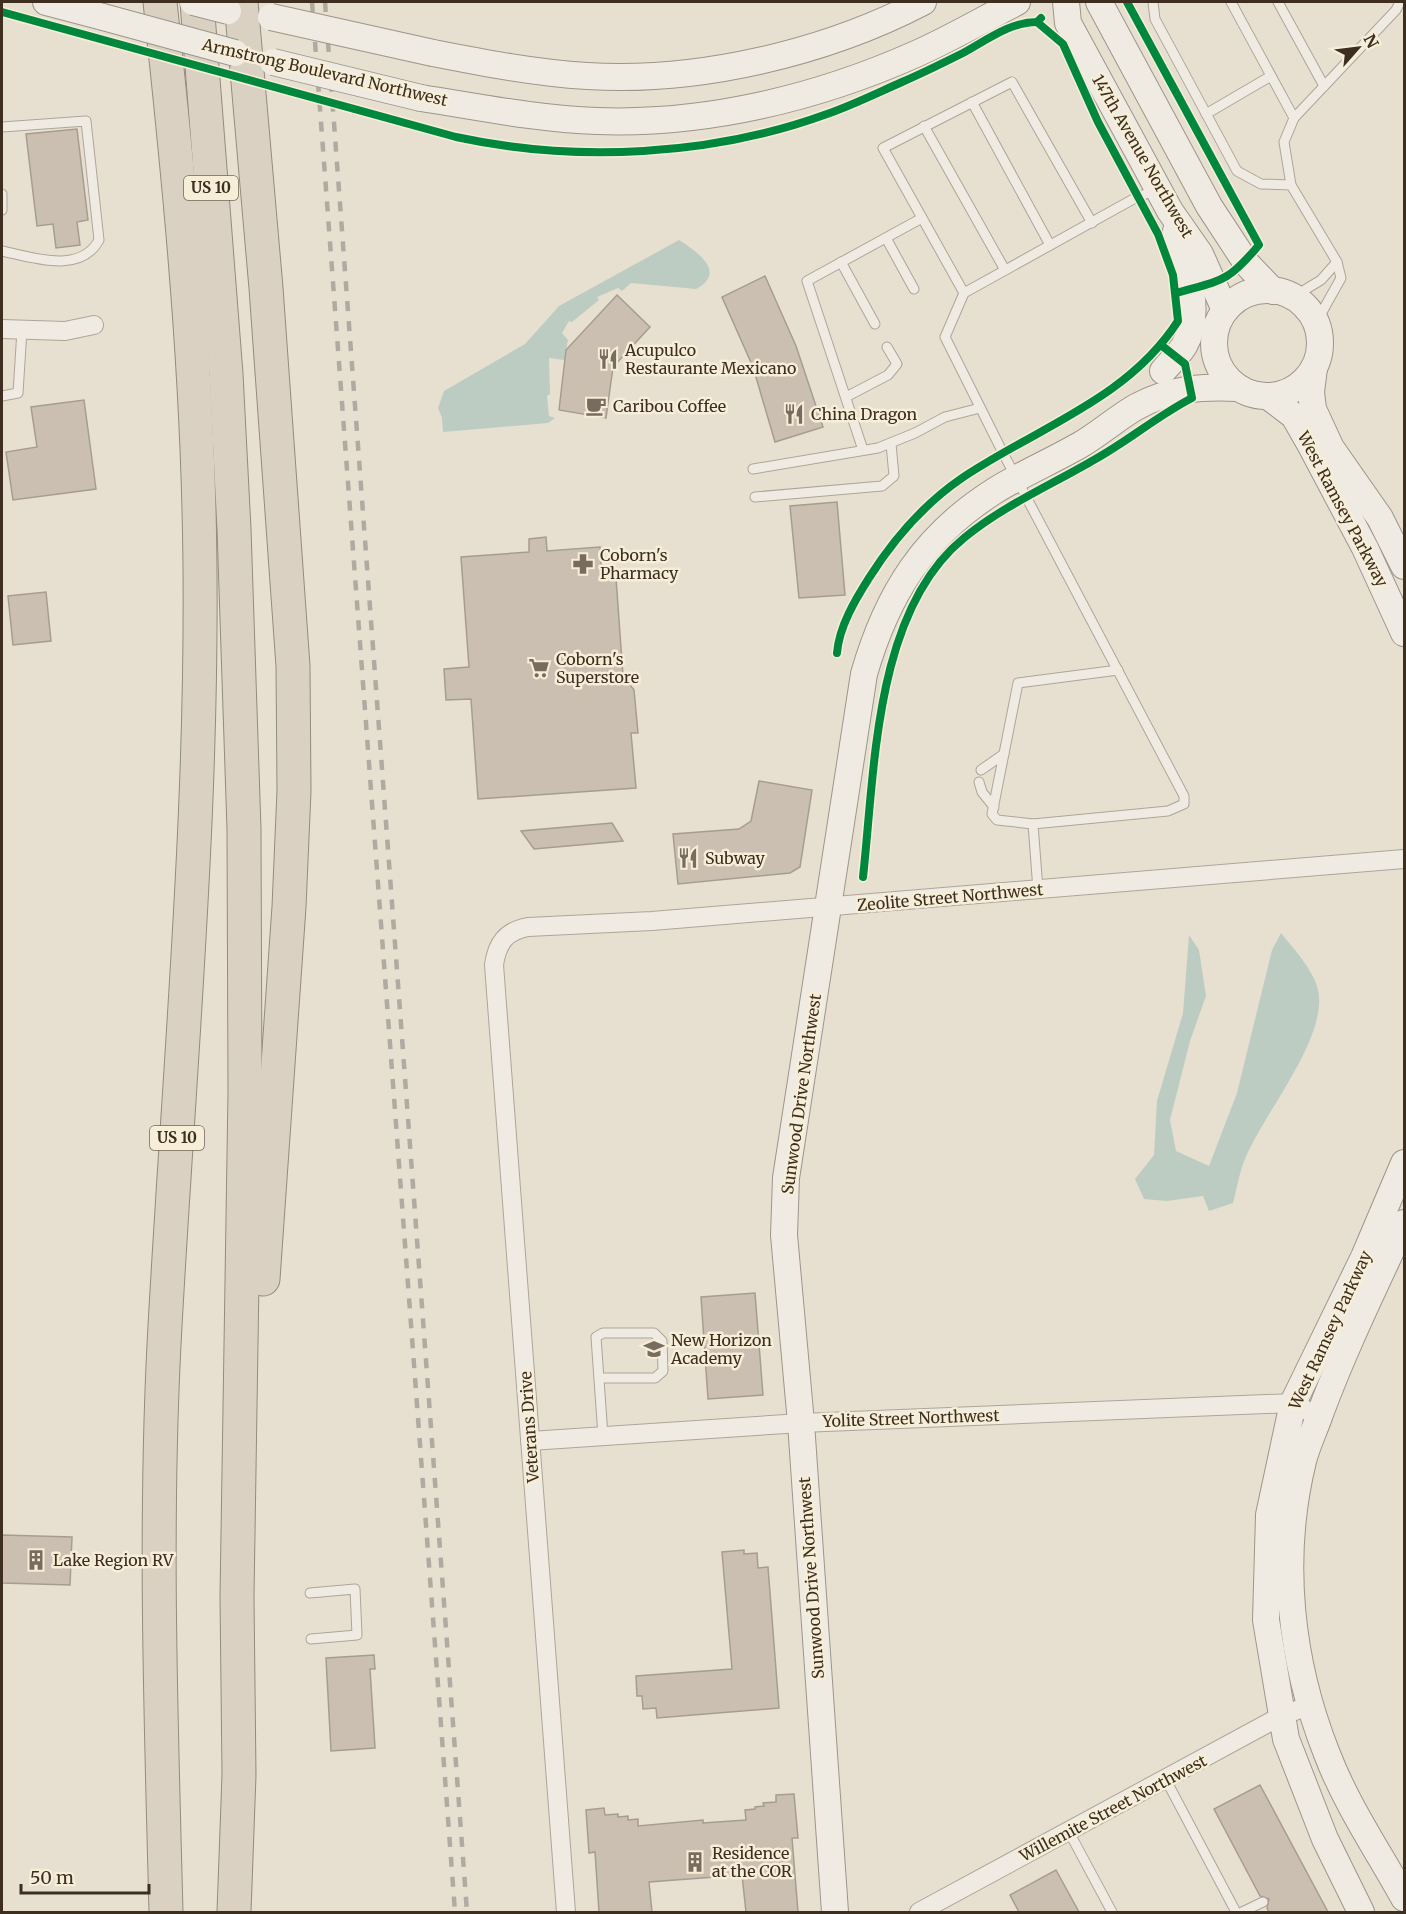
<svg xmlns="http://www.w3.org/2000/svg" width="1406" height="1914" viewBox="0 0 1406 1914" font-family="Merriweather,serif">
<style>
.water{fill:#bcccc2}
.building{fill:#cbbfb2;stroke:#a89c90;stroke-width:1.5}
.lines{fill:none;stroke-linecap:round;stroke-linejoin:round}
.lane-casing{stroke:#ada599;stroke-width:11}
.street-casing{stroke:#ada599;stroke-width:20}
.secondary-casing{stroke:#9c958a;stroke-width:28}
.highway-casing{stroke:#928b80;stroke-width:35}
.lane{stroke:#efebe3;stroke-width:9}
.street{stroke:#efebe3;stroke-width:18}
.secondary{stroke:#efebe3;stroke-width:26}
.highway{stroke:#dad1c2;stroke-width:33}
.rail{stroke:#afaaa2;stroke-width:4.5;stroke-dasharray:10 10;stroke-linecap:butt}
.secondary-bridge-casing{stroke:#9c958a;stroke-width:28;stroke-linecap:butt}
.secondary-bridge{stroke:#efebe3;stroke-width:26}
.cycleway-casing{stroke:#f7eed8;stroke-width:11}
.cycleway{stroke:#00873e;stroke-width:8}
.labels{text-anchor:middle;stroke-width:5;stroke-linejoin:round;paint-order:stroke}
.shield{fill:#f7eed8;stroke:#756857;stroke-width:1.5}
.shield-label{font-size:15px;font-weight:bold;fill:#3d2e20}
.street-label{font-size:16px;fill:#3d2e20;stroke:#f7eed8}
.poi-label{font-size:16px;fill:#3d2e20;stroke:#f7eed8;text-anchor:start}
</style>
<rect width="100%" height="100%" fill="#e7e0d1"/>
<g class="water">
<path d="M 679,240 C 696,251 728,272 696,289 L 631,283 L 622,291 L 618,288 L 597,297 L 599,300 L 572,322 L 569,321 L 562,333 L 568,340 L 564,360 L 549,358 L 550,394 L 547,396 L 549,416 L 555,418 L 548,423 L 443,432 L 442,418 L 438,408 L 444,391 L 525,344 L 559,306 Z"/>
<path d="M 1281,933 C 1294,949 1318,975 1319,996 C 1323,1044 1263,1115 1245,1159 C 1239,1173 1237,1189 1233,1203 L 1209,1211 L 1203,1196 L 1167,1201 L 1144,1199 L 1135,1179 L 1154,1155 L 1157,1101 L 1183,1013 L 1189,935 L 1199,950 L 1206,996 L 1190,1041 L 1170,1120 L 1176,1151 L 1209,1166 L 1237,1093 L 1272,950 Z"/>
</g>
<g class="building">
<path d="M 77,129 L 88,220 L 77,222 L 80,245 L 56,248 L 53,224 L 37,226 L 26,134 Z"/>
<path d="M 765,276 L 796,346 L 823,427 L 775,442 L 753,367 L 722,297 Z"/>
<path d="M 617,295 L 650,327 L 613,367 L 606,418 L 559,410 L 566,350 Z"/>
<path d="M 84,400 L 96,489 L 13,500 L 6,452 L 37,447 L 31,407 Z"/>
<path d="M 837,502 L 845,595 L 799,598 L 790,506 Z"/>
<path d="M 546,537 L 547,551 L 600,547 L 602,578 L 616,578 L 623,676 L 634,690 L 638,733 L 631,733 L 636,788 L 478,799 L 471,699 L 446,700 L 444,669 L 469,667 L 461,557 L 529,552 L 529,539 Z"/>
<path d="M 46,592 L 51,641 L 13,645 L 8,596 Z"/>
<path d="M 759,781 L 812,790 L 800,867 L 790,873 L 678,884 L 673,834 L 739,829 L 751,821 Z"/>
<path d="M 612,823 L 623,841 L 534,849 L 521,831 Z"/>
<path d="M 755,1293 L 763,1395 L 708,1399 L 701,1297 Z"/>
<path d="M 2,1535 L 72,1537 L 70,1585 L 2,1583 Z"/>
<path d="M 744,1550 L 744,1554 L 757,1553 L 758,1568 L 768,1567 L 779,1708 L 657,1718 L 656,1708 L 643,1709 L 642,1696 L 637,1696 L 636,1676 L 732,1669 L 722,1552 Z"/>
<path d="M 374,1655 L 375,1669 L 370,1669 L 375,1748 L 331,1751 L 326,1658 Z"/>
<path d="M 1260,1785 L 1328,1912 L 1269,1912 L 1267,1908 L 1269,1899 L 1260,1896 L 1214,1809 Z"/>
<path d="M 794,1794 L 798,1838 L 792,1838 L 798,1912 L 746,1912 L 742,1875 L 649,1882 L 652,1912 L 599,1912 L 595,1852 L 589,1853 L 586,1810 L 604,1808 L 605,1815 L 618,1814 L 618,1817 L 628,1816 L 628,1820 L 638,1819 L 638,1826 L 703,1820 L 703,1823 L 746,1820 L 745,1810 L 755,1809 L 755,1807 L 764,1806 L 763,1803 L 776,1802 L 776,1795 Z"/>
<path d="M 1056,1870 L 1079,1912 L 1019,1912 L 1010,1895 Z"/>
</g>
<g class="lines">
<g class="lane-casing">
<g id="lane">
<path d="M 1153,2 L 1155,19 L 1237,171 L 1261,184 L 1291,185"/>
<path d="M 1231,2 L 1294,118"/>
<path d="M 1278,2 L 1324,86"/>
<path d="M 972,102 L 1050,245"/>
<path d="M 1206,114 L 1271,76"/>
<path d="M 924,126 L 1005,270"/>
<path d="M 2,127 L 86,121 L 99,240 C 80,275 31,257 2,251"/>
<path d="M 2,194 L 2,210"/>
<path d="M 886,238 L 914,289"/>
<path d="M 841,262 L 875,324"/>
<path d="M 964,293 L 1137,197 L 1157,190"/>
<path d="M 1293,297 L 1321,280 L 1337,262"/>
<path d="M 1317,328 L 1322,312 L 1341,278 L 1337,262 L 1291,185 L 1284,142 L 1294,118 L 1396,10 L 1400,2"/>
<path d="M 2,396 L 18,393 L 22,330"/>
<path d="M 846,397 L 888,375 L 897,364 L 887,347"/>
<path d="M 863,450 L 807,281 L 922,218"/>
<path d="M 753,469 L 878,448 L 915,433 L 945,417 L 980,408"/>
<path d="M 755,497 L 882,486 L 894,476 L 891,444"/>
<path d="M 981,770 L 1004,754"/>
<path d="M 979,782 L 982,792 L 994,807"/>
<path d="M 1033,824 L 997,820 L 992,814 L 1018,683 L 1118,670"/>
<path d="M 1038,890 L 1033,824 L 1168,811 L 1184,804 L 1184,796 L 1003,453 L 945,337 L 964,293 L 883,148 L 1012,82 L 1092,223"/>
<path d="M 599,1378 L 655,1378 L 663,1371 L 662,1341 L 654,1333 L 603,1333 L 596,1337 L 603,1436"/>
<path d="M 310,1593 L 355,1589 L 357,1635 L 311,1639"/>
<path d="M 1166,1780 L 1236,1912"/>
<path d="M 1069,1832 L 1112,1912"/>
<path d="M 1242,1912 L 1263,1902"/>
</g>
</g>
<g class="street-casing">
<g id="street">
<path d="M 2,329 L 65,331 L 94,325"/>
<path d="M 530,1441 L 801,1423 L 1293,1403 L 1319,1417"/>
<path d="M 566,1912 L 494,965 C 497,943 506,931 528,927 L 652,921 L 1404,859"/>
<path d="M 919,1912 L 1281,1716 L 1308,1706"/>
</g>
</g>
<g class="secondary-casing">
<g id="secondary">
<path d="M 46,2 L 103,17"/>
<path d="M 1066,2 L 1068,23 L 1170,211 L 1200,254 L 1225,310"/>
<path d="M 1099,2 L 1209,206 L 1247,264 L 1273,291"/>
<path d="M 433,53 C 484,63 536,73 587,76 C 698,83 825,53 923,2"/>
<path d="M 421,98 C 479,107 538,119 597,121 C 706,125 817,98 916,54 C 950,39 984,19 1017,2"/>
<circle cx="1267" cy="343" r="53"/>
<path d="M 1314,368 L 1311,392 L 1313,409 L 1331,448 L 1380,518 L 1404,566"/>
<path d="M 1163,371 C 1170,363 1178,355 1184,346 C 1203,314 1186,264 1176,231"/>
<path d="M 1269,397 L 1294,416 L 1310,444 L 1365,548 L 1404,633"/>
<path d="M 1404,1223 C 1375,1286 1344,1349 1320,1414 C 1315,1429 1307,1445 1303,1461 C 1279,1559 1290,1661 1327,1754 C 1346,1804 1378,1851 1404,1898"/>
<path d="M 835,1912 L 801,1423 L 784,1235 L 786,1178 L 864,674 C 887,594 924,535 996,490 C 1022,474 1052,461 1080,445 C 1099,434 1117,418 1136,407 C 1169,389 1201,386 1237,388"/>
<path d="M 1361,1912 L 1325,1839 L 1286,1739 L 1266,1620 L 1269,1515 L 1293,1403 L 1364,1257 L 1404,1163"/>
</g>
</g>
<g class="highway-casing">
<g id="highway">
<path d="M 160,2 C 178,170 195,340 199,510 C 206,782 180,1054 165,1326 C 154,1521 161,1717 166,1912"/>
<path d="M 197,2 L 226,374 L 234,529 L 244,829 L 245,1092 L 237,1597 L 239,1775 L 234,1912"/>
<path d="M 241,2 L 266,288 L 293,666 L 294,791 L 289,907 L 263,1279"/>
</g>
</g>
<use href="#lane" class="lane"/>
<use href="#street" class="street"/>
<use href="#secondary" class="secondary"/>
<use href="#highway" class="highway"/>
<g class="rail">
<path d="M 312,2 L 455,1912"/>
<path d="M 325,2 L 467,1912"/>
</g>
<g class="secondary-bridge-casing">
<g id="secondary-bridge">
<path d="M 193,2 L 228,11"/>
<path d="M 103,17 L 235,53"/>
<path d="M 271,17 L 433,53"/>
<path d="M 273,62 L 421,98"/>
</g>
</g>
<use href="#secondary-bridge" class="secondary-bridge"/>
<g class="cycleway-casing">
<g id="cycleway">
<path d="M 1127,2 L 1259,245 C 1227,283 1222,280 1176,293"/>
<path d="M 2,12 L 456,137 C 576,163 712,156 827,114 C 853,105 877,93 902,82 C 923,73 943,63 963,53 C 987,40 1010,22 1037,22 L 1041,18"/>
<path d="M 837,653 C 839,627 855,600 869,578 C 893,540 924,504 962,478 C 1036,428 1127,400 1178,321 L 1173,275 L 1158,234 L 1098,122 L 1063,44 L 1037,22"/>
<path d="M 863,877 C 875,770 874,611 964,538 C 1003,506 1049,486 1092,461 C 1127,442 1157,416 1192,398 L 1185,364 L 1161,345"/>
</g>
</g>
<use href="#cycleway" class="cycleway"/>
</g>
<defs>
<g id="restaurant-bare" transform="scale(1.62)"><path d="M-5-6h1v4h1v-4h1v4h1v-4h1v5L-1.5 .5V6h-2V.5L-5-1ZM5-6V6H3V1.5H1.5Q1.5-4 5-6Z" fill="#786c5e" stroke="#f7eed8" stroke-width="2.5" paint-order="stroke"/></g>
<g id="cafe-bare" transform="scale(1.62)"><path d="M-5.5-4.5H6V0H3Q3 3.5 0 3.5H-2.5Q-5.5 3.5-5.5 0ZM3-3.2v2h1.7v-2ZM-6 4.5H4V6H-6Z" fill="#786c5e" stroke="#f7eed8" stroke-width="2.5" paint-order="stroke"/></g>
<g id="pharmacy-bare" transform="scale(1.62)"><path d="M-2-6h4v4h4v4h-4v4h-4v-4h-4v-4h4Z" fill="#786c5e" stroke="#f7eed8" stroke-width="2.5" paint-order="stroke"/></g>
<g id="supermarket-bare" transform="scale(1.62)"><path d="M-6-5.5h2.5l.6 2H6L4.5 2H-2.5L-4.4-4H-6ZM-1.5 3.2a1.3 1.3 0 1 0 .1 0ZM3 3.2a1.3 1.3 0 1 0 .1 0Z" fill="#786c5e" stroke="#f7eed8" stroke-width="2.5" paint-order="stroke"/></g>
<g id="school-bare" transform="scale(1.62)"><path d="M0-5L7-2L0 1L-7-2ZM-4 1L0 2.5L4 1V4Q0 6-4 4Z" fill="#786c5e" stroke="#f7eed8" stroke-width="2.5" paint-order="stroke"/></g>
<g id="building-bare" transform="scale(1.62)"><path d="M-4-6H4V6H1V3H-1V6H-4ZM-2.5-4.3h1.7v1.8h-1.7ZM.8-4.3h1.7v1.8H.8ZM-2.5-1h1.7V.8h-1.7ZM.8-1h1.7V.8H.8Z" fill="#786c5e" stroke="#f7eed8" stroke-width="2.5" paint-order="stroke"/></g>
</defs>
<g fill-rule="evenodd">
<use href="#restaurant-bare" x="608" y="359"/>
<use href="#cafe-bare" x="596" y="406"/>
<use href="#restaurant-bare" x="794" y="414"/>
<use href="#pharmacy-bare" x="583" y="564"/>
<use href="#supermarket-bare" x="539" y="668"/>
<use href="#restaurant-bare" x="688" y="858"/>
<use href="#school-bare" x="654" y="1349"/>
<use href="#building-bare" x="36" y="1560"/>
<use href="#building-bare" x="695" y="1862"/>
</g>
<g class="labels">
<g class="shield">
<rect x="184" y="176" width="54" height="24" rx="4.5"/>
<rect x="150" y="1126" width="54" height="24" rx="4.5"/>
</g>
<g class="shield-label">
<text x="211" y="193">US 10</text>
<text x="177" y="1143">US 10</text>
</g>
<g class="street-label">
<text transform="translate(325 72) rotate(13)" y="6">Armstrong Boulevard Northwest</text>
<text transform="translate(1143 156) rotate(60)" y="6">147th Avenue Northwest</text>
<text transform="translate(1343 509) rotate(62)" y="6">West Ramsey Parkway</text>
<text transform="translate(950 897) rotate(-5)" y="6">Zeolite Street Northwest</text>
<text transform="translate(801 1094) rotate(-82)" y="6">Sunwood Drive Northwest</text>
<text transform="translate(1330 1330) rotate(-65)" y="6">West Ramsey Parkway</text>
<text transform="translate(911 1418) rotate(-2)" y="6">Yolite Street Northwest</text>
<text transform="translate(529 1427) rotate(-94)" y="6">Veterans Drive</text>
<text transform="translate(811 1578) rotate(-94)" y="6">Sunwood Drive Northwest</text>
<text transform="translate(1113 1808) rotate(-28)" y="6">Willemite Street Northwest</text>
</g>
<g class="poi-label">
<text x="625" y="356">Acupulco<tspan x="625" dy="18">Restaurante Mexicano</tspan></text>
<text x="613" y="412">Caribou Coffee</text>
<text x="811" y="420">China Dragon</text>
<text x="600" y="561">Coborn's<tspan x="600" dy="18">Pharmacy</tspan></text>
<text x="556" y="665">Coborn's<tspan x="556" dy="18">Superstore</tspan></text>
<text x="705" y="864">Subway</text>
<text x="671" y="1346">New Horizon<tspan x="671" dy="18">Academy</tspan></text>
<text x="53" y="1566">Lake Region RV</text>
<text x="712" y="1859">Residence<tspan x="712" dy="18">at the COR</tspan></text>
</g>
</g>
<rect width="1406" height="1914" fill="none" stroke="#3d2e20" stroke-width="6"/>
<g transform="translate(1358 48) rotate(62)" stroke="#f7eed8" stroke-width="4.5" paint-order="stroke">
<path d="M0-4.5L10 22L0 15L-10 22Z" fill="#3d2e20"/>
<text y="-9" font-size="16" font-weight="bold" text-anchor="middle" fill="#3d2e20">N</text>
</g>
<path d="M21 1884v9h128v-9" fill="none" stroke="#3d2e20" stroke-width="3"/>
<text x="30" y="1884" font-size="18" fill="#3d2e20" stroke="#f7eed8" stroke-width="4.5" paint-order="stroke">50 m</text>
</svg>
